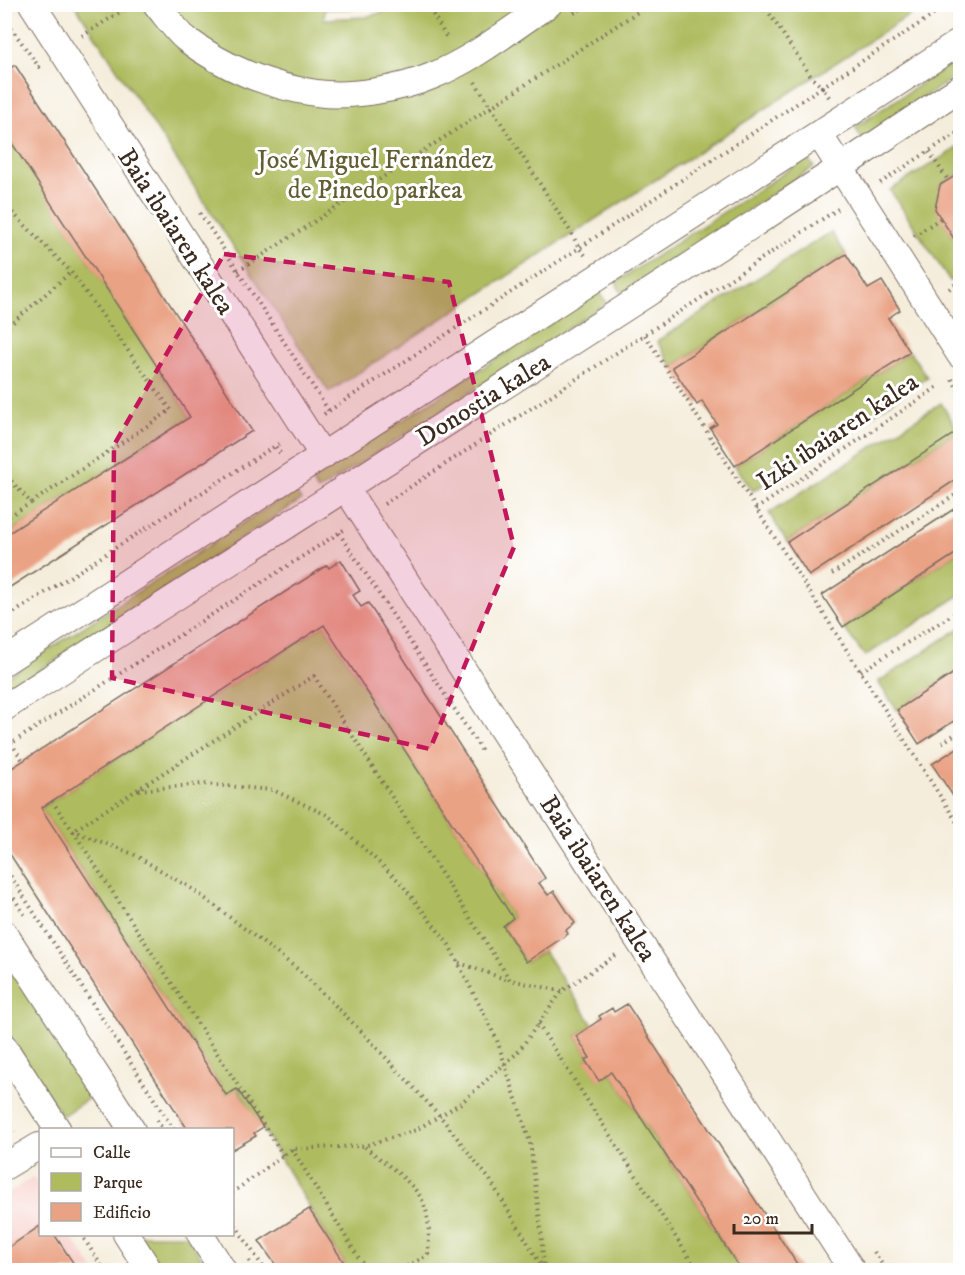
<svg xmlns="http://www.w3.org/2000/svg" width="965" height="1275" viewBox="0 0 965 1275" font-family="'IM FELL DW Pica',serif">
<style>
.built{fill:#f7d0cb}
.green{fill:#aebc5e;stroke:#74733e;stroke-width:1.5}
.building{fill:#eaa284}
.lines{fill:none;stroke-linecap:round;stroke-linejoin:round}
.street-casing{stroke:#7c6e60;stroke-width:28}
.path{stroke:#7c6e60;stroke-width:4;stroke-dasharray:1.5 4.5;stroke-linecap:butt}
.street{stroke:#fff;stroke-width:26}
.marked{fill:#c2185b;fill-opacity:0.2;stroke:#c2185b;stroke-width:4.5;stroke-dasharray:12 8;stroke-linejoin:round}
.labels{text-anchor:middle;stroke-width:6;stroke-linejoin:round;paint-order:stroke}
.park-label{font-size:26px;fill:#635d34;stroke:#fff}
.street-label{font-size:26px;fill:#3b2a1e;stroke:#fff}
</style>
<rect width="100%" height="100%" fill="#fff"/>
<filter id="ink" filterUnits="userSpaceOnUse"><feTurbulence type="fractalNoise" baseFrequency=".0167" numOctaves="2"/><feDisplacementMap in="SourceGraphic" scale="12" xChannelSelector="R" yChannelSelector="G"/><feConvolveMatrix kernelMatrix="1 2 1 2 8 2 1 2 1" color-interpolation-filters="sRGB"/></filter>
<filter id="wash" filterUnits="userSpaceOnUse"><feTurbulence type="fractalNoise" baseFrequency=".008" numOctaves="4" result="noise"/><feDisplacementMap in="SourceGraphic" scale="24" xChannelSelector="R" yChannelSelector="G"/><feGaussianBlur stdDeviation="1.35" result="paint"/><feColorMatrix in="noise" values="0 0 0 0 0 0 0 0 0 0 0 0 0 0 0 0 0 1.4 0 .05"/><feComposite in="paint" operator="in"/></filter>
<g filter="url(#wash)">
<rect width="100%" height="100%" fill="#f5eddb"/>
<path class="built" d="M 33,1177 L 40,1188 L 40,1234 L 71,1235 L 94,1270 L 5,1270 L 5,1195 Z"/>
<g class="green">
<path d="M 410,4 L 925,5 L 329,392 L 75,5 L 370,5 L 357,8 L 325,9 L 324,19 L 366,17 Z"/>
<path d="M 960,58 L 960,73 L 862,140 L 855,127 Z"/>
<path d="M 5,131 L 190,417 L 4,536 Z"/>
<path d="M 960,146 L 960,173 L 940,185 L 936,209 L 958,245 L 960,244 L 960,273 L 950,281 L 890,190 Z"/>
<path d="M 807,158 L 814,167 L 621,293 L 616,282 Z"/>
<path d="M 831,232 L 846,254 L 672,367 L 657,341 Z"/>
<path d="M 599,292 L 607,303 L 318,491 L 311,480 Z"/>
<path d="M 910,352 L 927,377 L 865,420 L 753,491 L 735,466 Z"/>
<path d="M 941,403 L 958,431 L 787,542 L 769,513 Z"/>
<path d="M 294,490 L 301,500 L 5,693 L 5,678 Z"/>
<path d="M 960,551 L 960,595 L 865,656 L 843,627 Z"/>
<path d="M 324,625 L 513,918 L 503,926 L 526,962 L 544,951 L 593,1025 L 576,1036 L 590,1058 L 586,1060 L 599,1080 L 611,1072 L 741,1270 L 349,1270 C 310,1211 276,1149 238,1089 L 226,1095 L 41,808 Z"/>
<path d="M 960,628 L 960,669 L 897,710 L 878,682 Z"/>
<path d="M 4,953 L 95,1094 L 62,1116 L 5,1028 Z"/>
<path d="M 139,1235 L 186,1235 L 210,1270 L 162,1270 Z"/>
</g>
<g id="blocks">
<g class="building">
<path d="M 15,65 L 252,431 L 4,591 L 4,536 L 190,417 L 4,131 L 4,72 Z"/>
<path d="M 960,173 L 960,244 L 958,245 L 935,209 L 940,185 Z"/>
<path d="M 846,254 L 868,289 L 882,281 L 900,310 L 888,318 L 910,352 L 735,466 L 710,428 L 717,424 L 702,401 L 697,405 L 672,367 Z"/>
<path d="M 958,431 L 960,435 L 960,477 L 809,576 L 787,542 Z"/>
<path d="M 960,505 L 960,551 L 843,627 L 822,595 Z"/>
<path d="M 341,560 L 360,591 L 353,595 L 361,607 L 368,603 L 545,878 L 539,883 L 548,895 L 554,891 L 575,923 L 566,930 L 568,934 L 526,962 L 503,926 L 513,918 L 324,625 L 41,808 L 226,1095 L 237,1089 L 263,1127 L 254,1133 L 256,1136 L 232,1150 L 232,1130 L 188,1130 L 4,845 L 4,773 L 327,565 L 329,568 Z"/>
<path d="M 960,669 L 960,717 L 919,744 L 897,710 Z"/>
<path d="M 960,746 L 960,791 L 953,796 L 932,764 Z"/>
<path d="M 627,1004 L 801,1270 L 741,1270 L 611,1072 L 599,1081 L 585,1060 L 590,1058 L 576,1036 L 601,1019 L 599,1016 L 612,1008 L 614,1012 Z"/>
<path d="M 309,1209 L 349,1270 L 279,1270 L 259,1241 Z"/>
<path d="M 40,1226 L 40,1234 L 54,1234 L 78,1270 L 5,1270 L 5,1250 Z"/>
</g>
</g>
</g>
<g filter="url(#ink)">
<use href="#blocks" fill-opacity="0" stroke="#7c6e60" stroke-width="1.5"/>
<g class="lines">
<g class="street-casing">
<g id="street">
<path d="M 32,4 L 323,456"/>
<path d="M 156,4 C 166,16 175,30 186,39 C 223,67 270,87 316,93 C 349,98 401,89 432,76 C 474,59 511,29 549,4"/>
<path d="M 819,134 L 960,355"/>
<path d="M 345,487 L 852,1270"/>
<path d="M 4,662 L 960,42"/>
<path d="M 4,708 C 323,501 644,299 960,88"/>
<path d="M 4,933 L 132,1130"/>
<path d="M 4,1047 L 58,1130"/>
<path d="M 4,1167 L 39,1146"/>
<path d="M 126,1234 L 149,1270"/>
<path d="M 200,1234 L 223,1270"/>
</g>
</g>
<g class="path">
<path d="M 427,4 L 448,40"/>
<path d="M 574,13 L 589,4"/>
<path d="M 4,18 L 39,67 L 41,64"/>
<path d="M 82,36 L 131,5"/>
<path d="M 475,82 L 572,234 L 579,248 L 822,87 L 812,78 L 763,4"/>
<path d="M 829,97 L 822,87 L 950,4"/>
<path d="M 929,152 L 948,180"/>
<path d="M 880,183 L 960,131"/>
<path d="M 4,204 L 71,272 L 171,410 L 31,503 L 4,473"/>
<path d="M 200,213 L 329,411"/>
<path d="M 914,236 L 941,218"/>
<path d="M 238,271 L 650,4"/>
<path d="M 949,289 L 960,281"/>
<path d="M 4,330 L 71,272"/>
<path d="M 645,335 L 960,827"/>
<path d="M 952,379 L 960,393"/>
<path d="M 324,414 L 579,248 L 585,255"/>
<path d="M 280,453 L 275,446 L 283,441"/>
<path d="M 384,504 L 838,209"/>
<path d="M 756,509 L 939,386"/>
<path d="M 4,519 L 31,503"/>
<path d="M 339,533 L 482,751"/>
<path d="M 832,574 L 960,492"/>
<path d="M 4,619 L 275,446"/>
<path d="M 861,671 L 960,610"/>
<path d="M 11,743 L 23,761"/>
<path d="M 942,743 L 960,731"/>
<path d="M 4,748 L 345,529"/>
<path d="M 139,790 L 203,784 L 273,790 L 329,816 L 400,882 L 449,945 L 497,1040 L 530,1142 L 541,1230 L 544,1270"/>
<path d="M 52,801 L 73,831 L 133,854 L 194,890 L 300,971 L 363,1033 L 440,1116 L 490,1180 L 544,1270"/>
<path d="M 4,866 L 174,1130"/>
<path d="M 4,883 L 26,917"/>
<path d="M 459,963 L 508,980"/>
<path d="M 538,1024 L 697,1270"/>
<path d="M 4,1117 L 14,1132"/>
<path d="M 157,1120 L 163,1130"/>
<path d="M 365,1147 C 382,1161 419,1185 425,1207 C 430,1222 429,1239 428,1254 C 404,1271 393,1270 365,1269"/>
<path d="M 292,1149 L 366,1270"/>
<path d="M 283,1155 L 73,831 L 314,676 L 510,980 L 562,991"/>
<path d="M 232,1193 L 292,1149 L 364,1146 L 416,1130 L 461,1103 L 518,1052 L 562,991 L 619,953"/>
<path d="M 232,1220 L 265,1270"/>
<path d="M 81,1234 L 104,1270"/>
<path d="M 874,1252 L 886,1270"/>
<path d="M 249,1261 L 255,1270"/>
</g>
<use href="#street" class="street"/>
</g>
</g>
<path class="marked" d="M 224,254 L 449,282 L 514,547 L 430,749 L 112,678 L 114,445 Z"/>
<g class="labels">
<g class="park-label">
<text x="375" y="168">José Miguel Fernández<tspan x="375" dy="30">de Pinedo parkea</tspan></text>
</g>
<g class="street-label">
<text transform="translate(177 231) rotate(57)" y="9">Baia ibaiaren kalea</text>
<text transform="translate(483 399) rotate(-32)" y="9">Donostia kalea</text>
<text transform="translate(837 431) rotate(-34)" y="9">Izki ibaiaren kalea</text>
<text transform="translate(599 878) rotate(57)" y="9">Baia ibaiaren kalea</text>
</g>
</g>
<rect width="965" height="1275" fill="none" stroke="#fff" stroke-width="24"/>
<rect x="39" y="1128" width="195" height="108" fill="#ffffff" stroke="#b1aaa5" stroke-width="1.5"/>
<rect x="51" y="1148" width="30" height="9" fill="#ffffff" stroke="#b1aaa5" stroke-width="1.5"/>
<text x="93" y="1158" font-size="18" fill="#3b2a1e">Calle</text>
<rect x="51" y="1173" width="30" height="18" fill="#aebc5e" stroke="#b1aaa5" stroke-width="1.5"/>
<text x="93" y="1188" font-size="18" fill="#3b2a1e">Parque</text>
<rect x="51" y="1203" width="30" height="18" fill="#eaa284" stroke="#b1aaa5" stroke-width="1.5"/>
<text x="93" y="1218" font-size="18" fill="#3b2a1e">Edificio</text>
<path d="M734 1224v9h78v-9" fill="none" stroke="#3b2a1e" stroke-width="3"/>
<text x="743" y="1224" font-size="18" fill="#3b2a1e" stroke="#ffffff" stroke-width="4.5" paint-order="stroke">20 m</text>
</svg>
